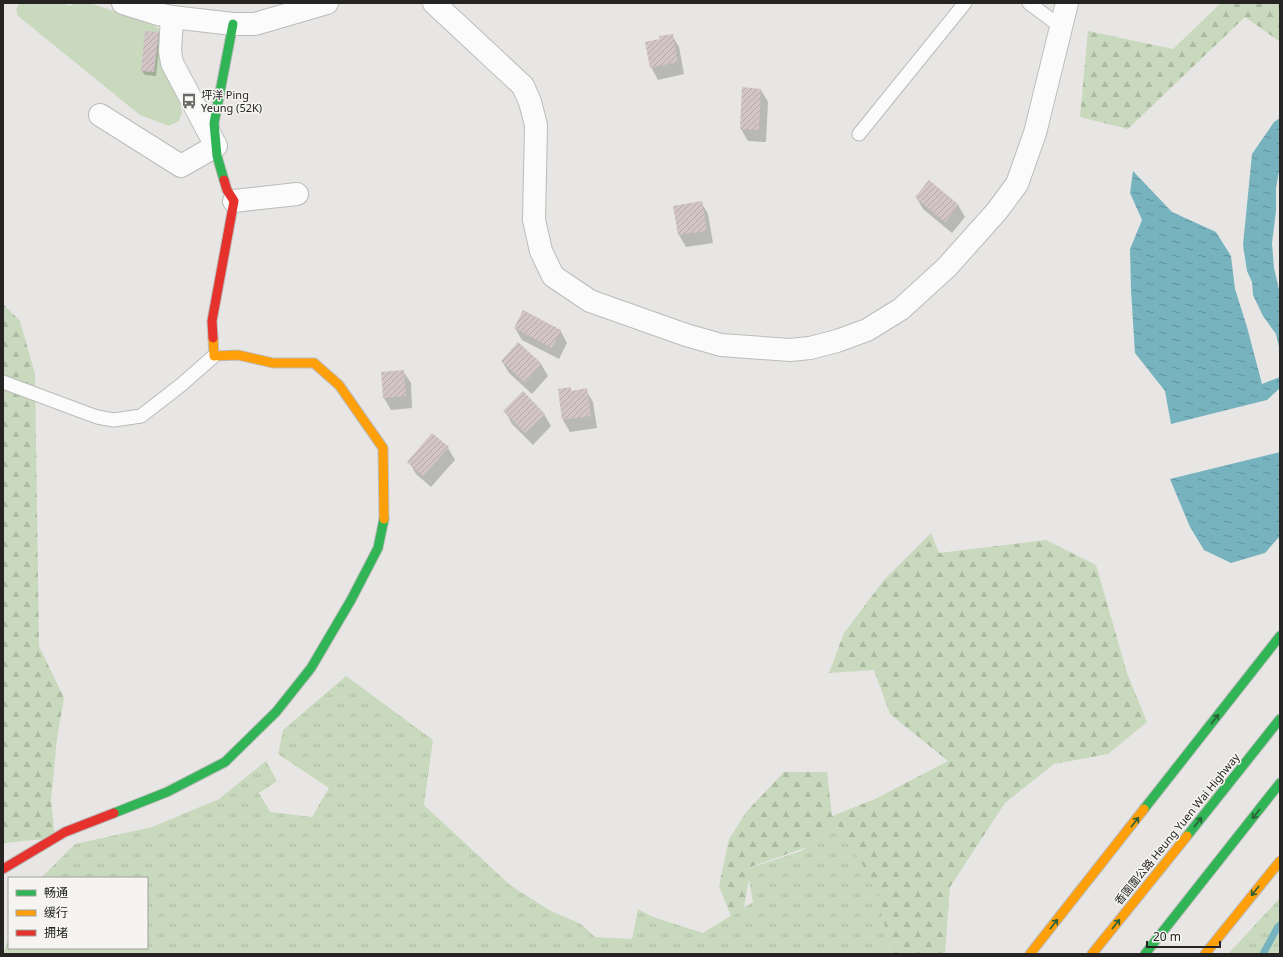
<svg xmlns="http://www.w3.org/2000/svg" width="1283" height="957" viewBox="0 0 1283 957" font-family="'Noto Sans','Noto Sans SC',sans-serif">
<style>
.grass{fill:url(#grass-tufts)}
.forest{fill:url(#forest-firs)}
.park{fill:#c9d9bd}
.water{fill:url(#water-ripples)}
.shadow{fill:#0003}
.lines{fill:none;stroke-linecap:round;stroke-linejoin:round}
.stream{stroke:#77b3be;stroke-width:7}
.building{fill:url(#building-hatch)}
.lane-casing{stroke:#bbbbb9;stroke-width:15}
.street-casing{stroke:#bbbbb9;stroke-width:24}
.fast-casing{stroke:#bbbbb9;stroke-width:11}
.slow-casing{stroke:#bbbbb9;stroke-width:11}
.jam-casing{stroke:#bbbbb9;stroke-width:11}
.lane{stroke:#fbfbfb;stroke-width:13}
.street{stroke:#fbfbfb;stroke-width:22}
.fast{stroke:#30b455;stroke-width:9}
.slow{stroke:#ff9f0a;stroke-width:9}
.jam{stroke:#e5322d;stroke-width:9}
.oneway{stroke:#295e37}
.labels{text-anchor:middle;stroke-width:3;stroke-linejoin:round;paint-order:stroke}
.poi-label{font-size:11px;fill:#252423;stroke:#f5f4f0;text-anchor:start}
.street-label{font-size:11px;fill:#252423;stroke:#f5f4f0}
</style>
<defs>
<pattern id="grass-tufts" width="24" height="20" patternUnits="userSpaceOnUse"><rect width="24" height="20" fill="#c9d9bd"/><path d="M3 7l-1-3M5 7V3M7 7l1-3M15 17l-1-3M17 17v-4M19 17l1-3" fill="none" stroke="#acbaa2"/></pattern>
<pattern id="forest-firs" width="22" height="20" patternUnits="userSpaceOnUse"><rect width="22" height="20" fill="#c9d9bd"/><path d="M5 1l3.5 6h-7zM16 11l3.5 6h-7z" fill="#acbaa2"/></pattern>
<pattern id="water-ripples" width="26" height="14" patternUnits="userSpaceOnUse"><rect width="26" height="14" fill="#77b3be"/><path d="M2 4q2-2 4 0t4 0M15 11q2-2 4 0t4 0" fill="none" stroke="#61919a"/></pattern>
<pattern id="building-hatch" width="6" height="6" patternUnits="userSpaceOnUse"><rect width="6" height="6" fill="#d2c4c7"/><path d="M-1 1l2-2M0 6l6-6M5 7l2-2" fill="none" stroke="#b4a8ab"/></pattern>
</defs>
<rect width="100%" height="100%" fill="#e7e6e4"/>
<g class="grass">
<path d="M 346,676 L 433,740 L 424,805 L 510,885 L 549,910 L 581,924 L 595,937 L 632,939 L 638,909 L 653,917 L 703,933 L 753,902 L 747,869 L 801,851 L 838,826 L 877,881 L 890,954 L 3,954 L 9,937 L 9,948 L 147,948 L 147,878 L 41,878 L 75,844 L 152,827 L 219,799 L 266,761 L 277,781 L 259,793 L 270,812 L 312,817 L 329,788 L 278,754 L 283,730 Z"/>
<path d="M 1280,898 L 1280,954 L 1228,954 Z"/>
</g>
<g class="forest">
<path d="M 1221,3 L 1280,3 L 1280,42 L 1245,17 L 1128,129 L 1080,117 L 1088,31 L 1173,49 Z"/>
<path d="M 3,304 L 20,321 L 35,374 L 39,646 L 64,698 L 57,738 L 51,801 L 55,838 L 3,843 Z"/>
<path d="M 931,533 L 939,553 L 1046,540 L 1096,565 L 1127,673 L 1147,722 L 1108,754 L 1054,764 L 1005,803 L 950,887 L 945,954 L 890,954 L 878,889 L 838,826 L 807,847 L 751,867 L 744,908 L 731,916 L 719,886 L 729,839 L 747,811 L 784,772 L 827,772 L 832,816 L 875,799 L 948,761 L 890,714 L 874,670 L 829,673 L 844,633 L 884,580 Z"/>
</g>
<path class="park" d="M 19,3 L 60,3 L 71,6 L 72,3 L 90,3 L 154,25 L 159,29 L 159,44 L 161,64 L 177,94 L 182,112 L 179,121 L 169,126 L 140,115 L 18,16 L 16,10 Z"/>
<g class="water">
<path d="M 1280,118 L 1280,166 L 1276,188 L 1276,211 L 1272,243 L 1274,268 L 1280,294 L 1280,351 L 1276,334 L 1263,316 L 1253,295 L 1252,282 L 1247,271 L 1243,245 L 1252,154 L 1274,122 Z"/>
<path d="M 1133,171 L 1172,212 L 1216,232 L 1231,256 L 1235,289 L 1247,327 L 1262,384 L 1280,377 L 1280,388 L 1267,400 L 1171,424 L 1165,391 L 1135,353 L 1131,291 L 1130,249 L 1142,220 L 1130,193 Z"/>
<path d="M 1280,452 L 1280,536 L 1265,553 L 1231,563 L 1204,550 L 1190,527 L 1170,479 Z"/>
</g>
<g class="shadow">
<path d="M 158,33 L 160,37 L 156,76 L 145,75 L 142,71 Z"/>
<path d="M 672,35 L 679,47 L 684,74 L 658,80 L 651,67 L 661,40 Z"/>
<path d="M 761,90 L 768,102 L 766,142 L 748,141 L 741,129 Z"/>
<path d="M 916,197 L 958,205 L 965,217 L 952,233 L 923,209 Z"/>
<path d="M 701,202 L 708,214 L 713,243 L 686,247 L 679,235 L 674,206 Z"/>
<path d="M 515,328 L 560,330 L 567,343 L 559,359 L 522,340 Z"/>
<path d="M 502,361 L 541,364 L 548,376 L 532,394 L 509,373 Z"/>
<path d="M 403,371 L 411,383 L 412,408 L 391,410 L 384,398 Z"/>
<path d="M 570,388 L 572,392 L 586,390 L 593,402 L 597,428 L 570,432 L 563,420 Z"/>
<path d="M 505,411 L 544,414 L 551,426 L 533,445 L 512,424 Z"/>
<path d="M 448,448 L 455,460 L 431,487 L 416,474 L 409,462 Z"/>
</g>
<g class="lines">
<path class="stream" d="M 1263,954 L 1276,930 L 1280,925"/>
</g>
<g class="building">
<path d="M 145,31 L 159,32 L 154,72 L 141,71 Z"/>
<path d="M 673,34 L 678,62 L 650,68 L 645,42 L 660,39 L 659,36 Z"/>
<path d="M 742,87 L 761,89 L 759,130 L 740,129 Z"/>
<path d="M 929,180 L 959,205 L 945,222 L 915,197 Z"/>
<path d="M 702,201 L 707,231 L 678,235 L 673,206 Z"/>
<path d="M 523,310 L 561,330 L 552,348 L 514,328 Z"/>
<path d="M 518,342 L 542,364 L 525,383 L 501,361 Z"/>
<path d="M 404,370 L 406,396 L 383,398 L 381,372 Z"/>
<path d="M 571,387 L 571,391 L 587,388 L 591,416 L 562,420 L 558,389 Z"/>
<path d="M 523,391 L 545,414 L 525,433 L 503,411 Z"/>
<path d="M 432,433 L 449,447 L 423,476 L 407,462 Z"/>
</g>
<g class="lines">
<g class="lane-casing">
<g id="lane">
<path d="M 1029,3 L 1061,27"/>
<path d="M 859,134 L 965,3"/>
<path d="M 3,382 L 97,417 L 114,420 L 141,416 L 181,385 L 214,356"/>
</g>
</g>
<g class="street-casing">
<g id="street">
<path d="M 123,3 L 158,14 L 172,17 L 233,24 L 255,24 L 327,3"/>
<path d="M 434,3 L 523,86 L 530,102 L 536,125 L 534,220 L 541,251 L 553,276 L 590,301 L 686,335 L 721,345 L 790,350 L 810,348 L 837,341 L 867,330 L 901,309 L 947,267 L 997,211 L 1017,184 L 1035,133 L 1067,3"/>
<path d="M 100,115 L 181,166 L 216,146 L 172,63 L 170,51 L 172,17"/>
<path d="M 234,201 L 297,194"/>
</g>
</g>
<g class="fast-casing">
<g id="fast">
<path d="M 224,180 L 217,156 L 214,123 L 233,24"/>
<path d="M 1144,809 L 1280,636"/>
<path d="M 114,813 L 167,792 L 225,762 L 276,712 L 311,668 L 351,600 L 378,548 L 384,519"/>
<path d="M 1187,836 L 1280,719"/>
<path d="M 1145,954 L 1280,783"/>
</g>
</g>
<g class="slow-casing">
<g id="slow">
<path d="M 213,338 L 214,356 L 238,355 L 273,363 L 314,363 L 339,385 L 383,448 L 384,519"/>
<path d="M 1030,954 L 1144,809"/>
<path d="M 1092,954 L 1187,836"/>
<path d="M 1205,954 L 1280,861"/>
</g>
</g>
<g class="jam-casing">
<g id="jam">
<path d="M 213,338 L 212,321 L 234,201 L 227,190 L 224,180"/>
<path d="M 3,869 L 65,832 L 114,813"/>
</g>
</g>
<use href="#lane" class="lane"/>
<use href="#street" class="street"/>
<use href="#fast" class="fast"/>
<use href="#slow" class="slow"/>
<use href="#jam" class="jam"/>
</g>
<defs><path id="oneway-shaft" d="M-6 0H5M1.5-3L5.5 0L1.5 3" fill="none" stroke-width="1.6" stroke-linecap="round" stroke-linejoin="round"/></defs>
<g class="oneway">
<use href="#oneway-shaft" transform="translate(1215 719) rotate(-52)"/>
<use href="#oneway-shaft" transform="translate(1256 814) rotate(128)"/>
<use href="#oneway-shaft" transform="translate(1135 822) rotate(-52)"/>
<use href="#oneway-shaft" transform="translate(1198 822) rotate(-52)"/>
<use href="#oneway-shaft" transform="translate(1255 891) rotate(129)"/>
<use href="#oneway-shaft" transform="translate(1054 924) rotate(-52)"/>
<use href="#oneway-shaft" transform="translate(1116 924) rotate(-51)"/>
</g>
<defs>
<g id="bus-bare" transform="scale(1.2)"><path d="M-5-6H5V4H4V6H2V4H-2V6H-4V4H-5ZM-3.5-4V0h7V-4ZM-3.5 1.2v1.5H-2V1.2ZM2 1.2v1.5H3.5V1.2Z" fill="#696867" stroke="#f5f4f0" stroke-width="2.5" paint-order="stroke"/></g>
</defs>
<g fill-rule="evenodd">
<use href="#bus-bare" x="189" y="101"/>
</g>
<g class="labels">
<g class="poi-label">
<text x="201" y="99">坪洋 Ping<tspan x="201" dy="13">Yeung (52K)</tspan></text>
</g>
<g class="street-label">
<text transform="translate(1177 829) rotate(-51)" y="4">香園圍公路 Heung Yuen Wai Highway</text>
</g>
</g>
<rect width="1283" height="957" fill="none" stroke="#252423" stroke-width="8"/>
<rect x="8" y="877" width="140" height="72" fill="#f5f4f0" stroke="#a2a19e"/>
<rect x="16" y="890" width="20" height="6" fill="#30b455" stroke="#a2a19e"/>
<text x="44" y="897" font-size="12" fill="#252423">畅通</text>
<rect x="16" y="910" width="20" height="6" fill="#ff9f0a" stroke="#a2a19e"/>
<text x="44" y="917" font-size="12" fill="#252423">缓行</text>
<rect x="16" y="930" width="20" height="6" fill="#e5322d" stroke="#a2a19e"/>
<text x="44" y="937" font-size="12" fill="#252423">拥堵</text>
<path d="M1147 941v6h73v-6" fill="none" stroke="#252423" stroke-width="2"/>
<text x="1153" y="941" font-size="12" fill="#252423" stroke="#f5f4f0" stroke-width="3" paint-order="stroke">20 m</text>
</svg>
